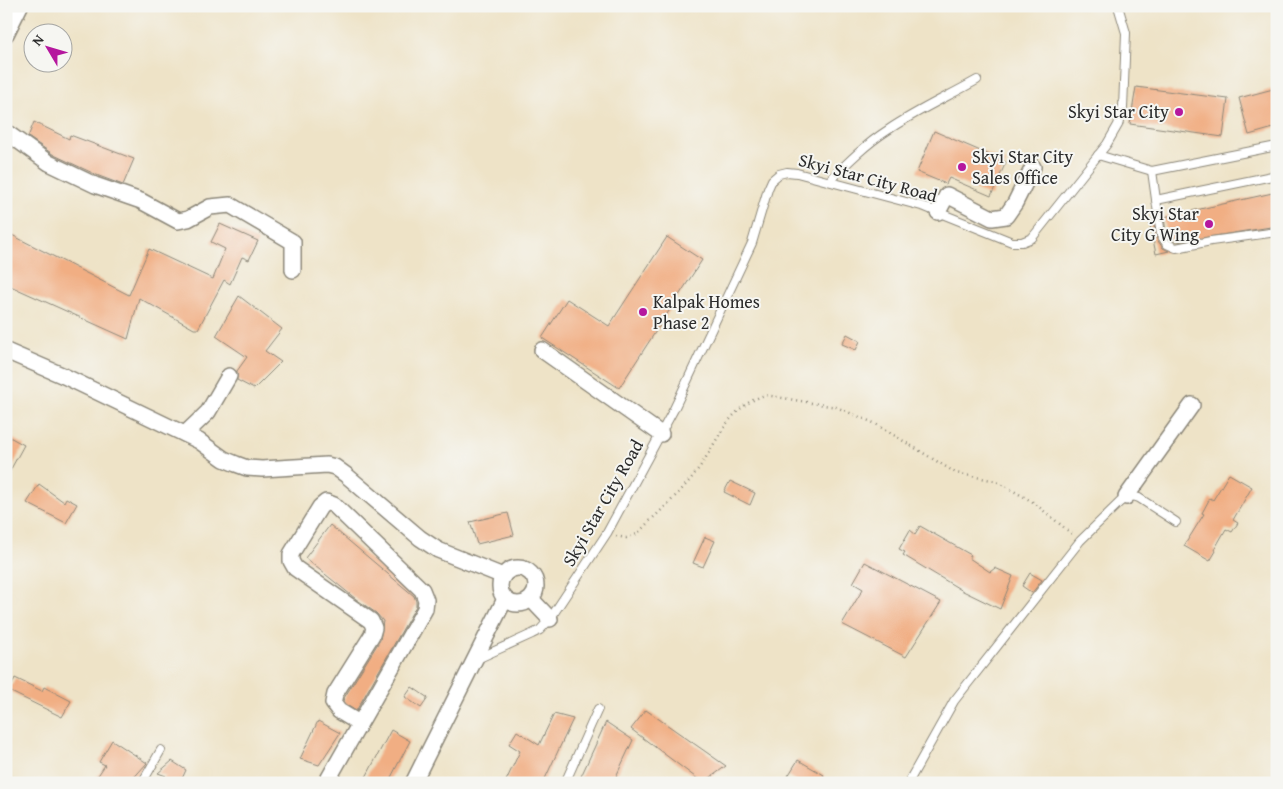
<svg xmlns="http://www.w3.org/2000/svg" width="1283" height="789" viewBox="0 0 1283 789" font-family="'Gentium Book Plus',serif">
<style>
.building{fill:#f1ae83}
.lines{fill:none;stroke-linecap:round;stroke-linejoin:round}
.lane-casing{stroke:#8c8779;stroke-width:10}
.street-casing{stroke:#8c8779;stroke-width:18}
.path{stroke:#8c8779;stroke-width:2.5;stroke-dasharray:1 4;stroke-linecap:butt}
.lane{stroke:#fff;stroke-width:8}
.street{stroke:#fff;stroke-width:15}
.poi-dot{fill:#b5179e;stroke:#f6f6f2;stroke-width:2}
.labels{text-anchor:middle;stroke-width:4;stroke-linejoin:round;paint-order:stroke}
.poi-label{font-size:18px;fill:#2b2b2b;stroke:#f6f6f2;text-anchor:end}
.street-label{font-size:18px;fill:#2b2b2b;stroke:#f6f6f2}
</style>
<rect width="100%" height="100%" fill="#f6f6f2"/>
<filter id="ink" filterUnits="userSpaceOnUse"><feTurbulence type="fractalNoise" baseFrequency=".02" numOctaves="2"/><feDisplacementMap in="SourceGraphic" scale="10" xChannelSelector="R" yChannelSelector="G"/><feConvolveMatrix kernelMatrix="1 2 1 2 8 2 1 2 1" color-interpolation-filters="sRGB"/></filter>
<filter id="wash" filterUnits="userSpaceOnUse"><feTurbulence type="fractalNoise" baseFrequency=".0096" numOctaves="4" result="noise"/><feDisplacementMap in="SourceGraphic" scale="20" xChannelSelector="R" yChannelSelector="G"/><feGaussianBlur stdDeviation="1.12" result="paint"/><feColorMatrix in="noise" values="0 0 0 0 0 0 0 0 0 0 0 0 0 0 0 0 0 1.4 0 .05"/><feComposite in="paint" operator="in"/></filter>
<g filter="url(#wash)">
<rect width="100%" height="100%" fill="#eee3c7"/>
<g id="blocks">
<g class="building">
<path d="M 1136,87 L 1228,99 L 1223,137 L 1130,124 Z"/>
<path d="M 1277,88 L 1277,127 L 1249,135 L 1239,98 Z"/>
<path d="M 34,122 L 69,139 L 70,135 L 134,159 L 123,185 L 99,176 L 54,155 L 28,137 Z"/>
<path d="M 934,131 L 1006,162 L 991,196 L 949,178 L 946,184 L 917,172 Z"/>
<path d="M 1277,192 L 1277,226 L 1177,242 L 1171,240 L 1166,233 L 1164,217 Z"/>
<path d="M 1153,219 L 1156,238 L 1163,248 L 1169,251 L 1156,254 L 1149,220 Z"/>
<path d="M 220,224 L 258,241 L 249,260 L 242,257 L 230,284 L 224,280 L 198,329 L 194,329 L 139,298 L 128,339 L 6,284 L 6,232 L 129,295 L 149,249 L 213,279 L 225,249 L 211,242 Z"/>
<path d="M 667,237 L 702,260 L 619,388 L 542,338 L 567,299 L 609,326 Z"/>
<path d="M 239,296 L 282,329 L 265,351 L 281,362 L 254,389 L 237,380 L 237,371 L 247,357 L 216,336 Z"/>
<path d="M 847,334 L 860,341 L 856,350 L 842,344 Z"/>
<path d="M 6,435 L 24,445 L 6,478 Z"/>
<path d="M 1229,474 L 1252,487 L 1233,520 L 1238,523 L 1232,532 L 1226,529 L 1214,550 L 1216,551 L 1210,561 L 1184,546 L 1204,514 L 1202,513 L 1210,498 L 1213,500 Z"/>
<path d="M 730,481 L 755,493 L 750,505 L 724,492 Z"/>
<path d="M 39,484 L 64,502 L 66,498 L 77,504 L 66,523 L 27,503 Z"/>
<path d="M 508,513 L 514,535 L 477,544 L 470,522 Z"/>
<path d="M 330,525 L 414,596 L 416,601 L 416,606 L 356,711 L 345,704 L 343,701 L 344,698 L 380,640 L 383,621 L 376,613 L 356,599 L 305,558 Z"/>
<path d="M 920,526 L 971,555 L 969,558 L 990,572 L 995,568 L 1013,576 L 1000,609 L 963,591 L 903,555 L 905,552 L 899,549 L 910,530 L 915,534 Z"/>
<path d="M 705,537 L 715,541 L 703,567 L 693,563 Z"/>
<path d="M 865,562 L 941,602 L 906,657 L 842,624 L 863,589 L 853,583 Z"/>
<path d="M 1030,573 L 1042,580 L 1032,593 L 1022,586 Z"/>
<path d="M 15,678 L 42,691 L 44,687 L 71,701 L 62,717 L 9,691 Z"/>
<path d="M 412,687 L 428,698 L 421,708 L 405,697 Z"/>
<path d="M 646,710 L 726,766 L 703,783 L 631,729 Z"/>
<path d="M 554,714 L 573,719 L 543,783 L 505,783 L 520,751 L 509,744 L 517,731 L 539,745 Z"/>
<path d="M 318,721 L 340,733 L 319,765 L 300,759 Z"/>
<path d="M 606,722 L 633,740 L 613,783 L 578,783 Z"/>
<path d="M 391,730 L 410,741 L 388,783 L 373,783 L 365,779 Z"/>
<path d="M 112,740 L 147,763 L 129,783 L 93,783 L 105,765 L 99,762 Z"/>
<path d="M 798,760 L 824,775 L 820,783 L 799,783 L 788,776 Z"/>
<path d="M 172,761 L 186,770 L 180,783 L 159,783 L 166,776 L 158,773 Z"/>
</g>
</g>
</g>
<g filter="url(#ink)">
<use href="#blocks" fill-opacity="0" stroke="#8c8779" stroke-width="1"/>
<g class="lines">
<g class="lane-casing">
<g id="lane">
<path d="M 1098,155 L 1152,171 L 1277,146"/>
<path d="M 1152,171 L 1161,235 L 1167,244 L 1176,248 L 1211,241 L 1277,232"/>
<path d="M 829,181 C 847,163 866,144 888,130 C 916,111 947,97 977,80"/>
<path d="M 1156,200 L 1277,175"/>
<path d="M 477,659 L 532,634 L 540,630 L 550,619 L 607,533 L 674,409 L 752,243 L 768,189 L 772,180 L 779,174 L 787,172 L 797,173 L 925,207 L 1012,242 L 1022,242 L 1032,238 L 1107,144 L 1118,125 L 1123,108 L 1126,33 L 1118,6"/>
<path d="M 142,783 L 161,750"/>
<path d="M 565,783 L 598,709"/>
<path d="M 908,783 L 954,701 L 1080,541 L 1120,502 C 1127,497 1131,495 1139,498 L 1176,522"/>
</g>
</g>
<g class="street-casing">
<g id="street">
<path d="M 6,34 L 20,6"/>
<path d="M 6,132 L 49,163 L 95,185 L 141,201 L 178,221 L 188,219 L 210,207 L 230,205 L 293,242 L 293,270"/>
<path d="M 938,212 L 947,195 L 992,218 L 1006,216 L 1015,203 L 1033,167"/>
<path d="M 542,350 L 661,434"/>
<path d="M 6,351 L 64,376 L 199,441 L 224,459 L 236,464 L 247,468 L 262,469 L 327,465 L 335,467 L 346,475 L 420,538 L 438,550 L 503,576"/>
<path d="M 185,434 L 208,412 L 229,376"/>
<path d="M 1126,497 L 1192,405"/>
<circle cx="518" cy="586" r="18"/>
<path d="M 531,599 L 550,619"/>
<path d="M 326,783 L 425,609 L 426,600 L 422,590 L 334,505 L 326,502 L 320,507 L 291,554 L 291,561 L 295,568 L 371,621 L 374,628 L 372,635 L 335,694 L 333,703 L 339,711 L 359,723"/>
<path d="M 413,783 L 505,599"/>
</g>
</g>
<path class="path" d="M 616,536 L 626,538 L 637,534 C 655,515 677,497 693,476 C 718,445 724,409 765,395 L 836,407 L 874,423 L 956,473 L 996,481 L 1033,502 L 1072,534"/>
<use href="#lane" class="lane"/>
<use href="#street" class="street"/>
</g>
</g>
<g class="poi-dot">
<circle cx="1179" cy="112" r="5"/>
<circle cx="962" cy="167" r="5"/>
<circle cx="1209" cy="224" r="5"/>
<circle cx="643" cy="312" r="5"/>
</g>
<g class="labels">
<g class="poi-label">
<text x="1169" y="118">Skyi Star City</text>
<text x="972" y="163" text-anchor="start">Skyi Star City<tspan x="972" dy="21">Sales Office</tspan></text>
<text x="1199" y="220">Skyi Star<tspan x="1199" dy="21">City G Wing</tspan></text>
<text x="653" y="308" text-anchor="start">Kalpak Homes<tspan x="653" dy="21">Phase 2</tspan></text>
</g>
<g class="street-label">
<text transform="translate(868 178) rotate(15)" y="6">Skyi Star City Road</text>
<text transform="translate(603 503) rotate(-60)" y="6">Skyi Star City Road</text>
</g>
</g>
<rect width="1283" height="789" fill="none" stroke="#f6f6f2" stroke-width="25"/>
<g transform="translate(48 48) rotate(308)"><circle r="24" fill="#f6f6f2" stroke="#a5a5a2"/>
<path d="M0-4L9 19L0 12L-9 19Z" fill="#b5179e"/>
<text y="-8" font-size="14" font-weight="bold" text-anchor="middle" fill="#2b2b2b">N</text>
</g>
</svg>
